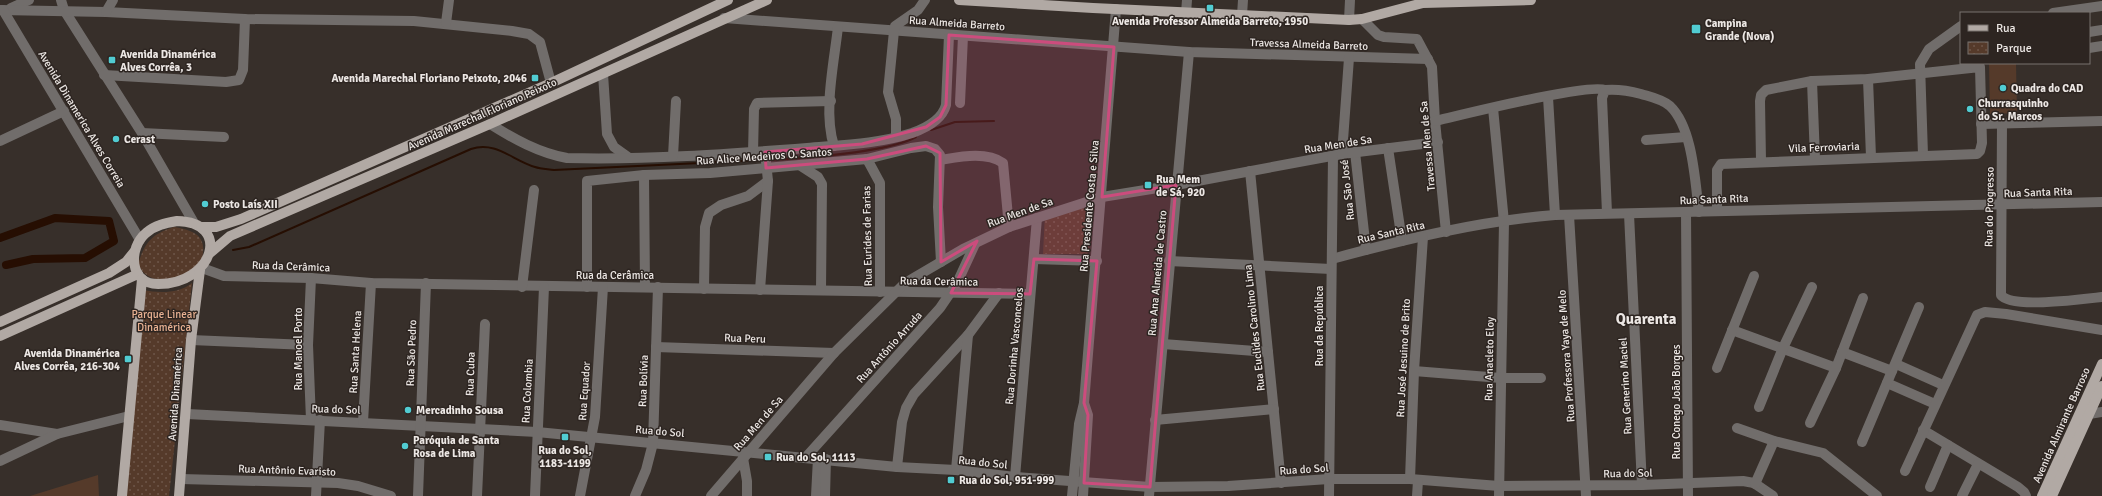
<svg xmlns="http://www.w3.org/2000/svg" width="2102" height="496" viewBox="0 0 2102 496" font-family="Signika,sans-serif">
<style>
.grass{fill:#553a2a}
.park{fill:url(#park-dots)}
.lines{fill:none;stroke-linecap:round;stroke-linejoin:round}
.stream{stroke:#260e02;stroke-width:2}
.canal{stroke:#260e02;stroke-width:8}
.minor{stroke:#716d6b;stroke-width:10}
.major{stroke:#b1a9a4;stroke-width:10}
.marked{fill:#cc4c7d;fill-opacity:0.2;stroke:#cc4c7d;stroke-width:3;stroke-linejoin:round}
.poi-dot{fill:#51ccd2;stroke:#2d2521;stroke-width:1.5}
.labels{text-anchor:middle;stroke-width:3;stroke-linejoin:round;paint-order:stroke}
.poi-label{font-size:11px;font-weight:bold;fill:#ece7e4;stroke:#2d2521;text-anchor:start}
.street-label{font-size:11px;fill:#ece7e4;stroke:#2d2521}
.park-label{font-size:11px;fill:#e8b192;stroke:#2d2521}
.district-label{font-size:15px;font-weight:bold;fill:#ece7e4;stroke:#2d2521}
</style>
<defs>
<pattern id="park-dots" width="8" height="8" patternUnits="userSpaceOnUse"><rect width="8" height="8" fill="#553a2a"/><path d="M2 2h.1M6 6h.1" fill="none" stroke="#6e5649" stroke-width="1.8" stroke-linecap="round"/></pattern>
</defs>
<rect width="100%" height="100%" fill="#372f2a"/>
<g class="grass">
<path d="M 1989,63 L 2016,63 L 2017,113 L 1990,114 Z"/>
<path d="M 98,475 L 99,496 L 30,496 Z"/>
</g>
<g class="park">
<path d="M 1094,199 L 1088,254 L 1043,254 L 1045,213 Z"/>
<path d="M 174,227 C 199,231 209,239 200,265 C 196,269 190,275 185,276 C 167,282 146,283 138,264 C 145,242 152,234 174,227 Z"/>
<path d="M 192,283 L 169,496 L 124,496 L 143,290 C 158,293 179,294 192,283 Z"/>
</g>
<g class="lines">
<g class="stream">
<path d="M 931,130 L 955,122 L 994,121"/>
<path d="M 769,160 C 804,158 887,153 916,137"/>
<path d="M 233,250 L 249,247 L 471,149 C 496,141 512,160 535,167 C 541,169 548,169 554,170 L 763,160"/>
</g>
<path class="canal" d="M 0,238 L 55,218 L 109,221 L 114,241 L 85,258 L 33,259 L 6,265"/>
<g class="minor">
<path d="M 61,0 L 64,10 L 142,133 L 194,223"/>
<path d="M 11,8 L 29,0"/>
<path d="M 0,10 L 106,12 L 245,19 L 414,21 L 512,31 L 529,34 L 540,42 L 551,83"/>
<path d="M 3,10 L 140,240"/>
<path d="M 106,12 L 113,0"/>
<path d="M 1186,13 L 1187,0"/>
<path d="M 2053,13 L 2102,6"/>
<path d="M 1242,15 L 1243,0"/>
<path d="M 724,18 L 1189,52 L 1428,59"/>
<path d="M 1362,19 L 1378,35 L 1384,37 L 1417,39 L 1432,67 L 1435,121 L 1446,232"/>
<path d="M 1349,20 L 1350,0"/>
<path d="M 446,23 L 449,0"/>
<path d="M 2089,32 L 2102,30"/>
<path d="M 2089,48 L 2102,46"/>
<path d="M 603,74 L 607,134 L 614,147 L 628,157"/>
<path d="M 104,75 L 226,82 L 239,80 L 243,70 L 245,19"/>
<path d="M 1868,79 L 1871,157"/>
<path d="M 1812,81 L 1815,159"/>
<path d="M 1548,97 L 1555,215"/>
<path d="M 960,103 L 963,36"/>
<path d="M 1493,108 L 1504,222 L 1499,496"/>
<path d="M 1435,121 C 1461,115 1589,83 1605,90"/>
<path d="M 2002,123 L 2001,295 C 2011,309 2084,299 2102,297"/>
<path d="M 490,124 C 514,139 539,153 567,158 C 647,160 727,154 807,148 C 842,145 878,144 912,133 C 926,128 942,120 946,105 L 949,35"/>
<path d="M 1981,124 L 2102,121"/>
<path d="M 142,133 L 224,137"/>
<path d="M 896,137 L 896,119 L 888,92 L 894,31 L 895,26 L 918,10 L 925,0"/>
<path d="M 1646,140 L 1686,137"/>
<path d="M 0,141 L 64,111"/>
<path d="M 834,146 C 823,112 834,63 838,27"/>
<path d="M 1388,148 L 1402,241"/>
<path d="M 1355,152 L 1366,250"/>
<path d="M 753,153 L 754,109 L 757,103 L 831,101"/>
<path d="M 1342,154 L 1349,58"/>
<path d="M 1923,155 L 1920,64 L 1929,49 L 1961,26"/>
<path d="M 673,156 L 676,101"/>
<path d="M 867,159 L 880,183 L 880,292"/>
<path d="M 940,160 C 959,157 986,151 1003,163 L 1009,227"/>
<path d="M 801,166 L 818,177 L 822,184 L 821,290"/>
<path d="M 1250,171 L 1281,483"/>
<path d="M 644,175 L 645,287"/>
<path d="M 1717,211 L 1717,170 L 1721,164 L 1977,154 L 1980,151 L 1982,143 L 1980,67 L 1868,79 L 1812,81 L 1766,90 L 1761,95 L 1760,101 L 1761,161"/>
<path d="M 1686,212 L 1688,496"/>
<path d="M 1607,213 L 1602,98 L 1605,90 C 1616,89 1630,91 1641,94 C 1651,97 1662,99 1670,106 C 1693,128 1695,182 1699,212"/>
<path d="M 1629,214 L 1642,485"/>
<path d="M 1569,215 L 1586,496"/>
<path d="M 1034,259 L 1097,261"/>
<path d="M 1332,259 C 1405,239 1480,221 1555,215 L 2102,202"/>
<path d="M 1169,261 L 1331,269"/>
<path d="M 202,268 L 224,276 L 311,278 L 371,283 L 1030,294"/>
<path d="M 311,278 L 308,345 L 311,420"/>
<path d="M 522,287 L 534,190"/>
<path d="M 587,287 L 587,181 L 644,175 L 710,173 L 867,159 L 911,148 L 926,146 L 935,149 L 940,155 L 938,207 L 941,262"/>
<path d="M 704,289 L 705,227 L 709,213 L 721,205 L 748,196 L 768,181"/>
<path d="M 760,290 L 768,181 L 765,152"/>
<path d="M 1732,330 L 1836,368"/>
<path d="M 191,340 L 308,345"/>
<path d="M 1163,344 L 1268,352"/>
<path d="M 656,347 L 834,353"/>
<path d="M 1842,352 L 1892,371"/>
<path d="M 1896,364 L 1943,385"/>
<path d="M 1717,368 L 1754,276"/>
<path d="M 1414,371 L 1501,378 L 1541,378"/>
<path d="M 1887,383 L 1935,404"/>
<path d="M 1759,407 L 1783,348 L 1812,287"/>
<path d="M 2082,411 L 2089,414 L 2102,412"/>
<path d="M 187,414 L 537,432 L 897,467 L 956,470 L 1015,477 L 1150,487 L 1228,486 L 1329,479 L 1410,479 L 1499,486 L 1642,485 L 1743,481 L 1754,483 L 1773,496"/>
<path d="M 1155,420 L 1274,409"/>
<path d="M 363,422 L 371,283"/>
<path d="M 1810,423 L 1836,368 L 1863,298"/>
<path d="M 0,425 L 57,434"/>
<path d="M 1737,428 L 1774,441 L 1823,453 L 1877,496"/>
<path d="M 1923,430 L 2018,487 L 2024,492 L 2026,496"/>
<path d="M 1862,442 L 1919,307"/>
<path d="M 806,457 L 940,308 L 957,283 L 975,244"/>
<path d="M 743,458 L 747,481 L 747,496"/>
<path d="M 0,461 L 57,434 L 129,416"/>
<path d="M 897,467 L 902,422 L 906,408 L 914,394 L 968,335 L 999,293"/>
<path d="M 956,470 L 968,335"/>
<path d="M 1905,471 L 1977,315 L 1985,312 L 2006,314 L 2102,330"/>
<path d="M 1015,477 L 1037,218"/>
<path d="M 181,479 L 338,483 L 358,486 L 391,496"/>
<path d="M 1410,479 L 1414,371 L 1423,237"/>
<path d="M 1755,484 L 1774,441"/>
<path d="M 1930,487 L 1948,445"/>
<path d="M 316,496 L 320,420"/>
<path d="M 418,496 L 426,283"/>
<path d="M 477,496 L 485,324"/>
<path d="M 535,496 L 544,287"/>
<path d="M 580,496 L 595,417 L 603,287"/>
<path d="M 635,496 L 646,470 L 653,443 L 658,287"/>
<path d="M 711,496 L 834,353 L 895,293 L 905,283 L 963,249 L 1009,227 L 1102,197 L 1176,185 L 1342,154 L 1438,142"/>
<path d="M 816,496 L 818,458"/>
<path d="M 825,496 L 826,459"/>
<path d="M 1072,496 L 1079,424 L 1084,403 L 1116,9"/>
<path d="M 1083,496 L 1088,415 L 1084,403"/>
<path d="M 1149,496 L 1189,52"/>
<path d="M 1329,496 L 1333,156"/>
<path d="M 1417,496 L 1418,481"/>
<path d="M 1962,496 L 1978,464"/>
</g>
<g class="major">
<path d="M 959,0 L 1093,8 L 1349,20 L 1362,19 L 1423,3 L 1531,0"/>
<path d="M 177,221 C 232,222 214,284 158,284 C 129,284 128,248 146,233 C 155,225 166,223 177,221 Z"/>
<path d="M 201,227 L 216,227 L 241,219 L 551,83 L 728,0"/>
<path d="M 210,253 L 230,236 L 490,124 L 767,0"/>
<path d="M 0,322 L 109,273 L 126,262 L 134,252"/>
<path d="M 0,336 L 138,274"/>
<path d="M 122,496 L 142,279"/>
<path d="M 179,496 L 191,340 L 200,270"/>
<path d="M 2042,496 L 2102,364"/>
<path d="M 2052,496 L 2102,386"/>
</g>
</g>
<path class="marked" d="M 949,35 L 1114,47 L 1102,197 L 1176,185 L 1150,487 L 1084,483 L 1088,415 L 1084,403 L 1097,261 L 1034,259 L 1030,294 L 951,293 L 977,241 L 941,262 L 940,153 L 926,146 L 867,159 L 766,168 L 765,152 L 862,144 L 926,127 L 940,117 L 946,105 Z"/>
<g class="poi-dot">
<rect x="1206" y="4" width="8" height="8" rx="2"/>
<rect x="1691" y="24" width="10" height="10" rx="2"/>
<rect x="108" y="56" width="8" height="8" rx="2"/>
<rect x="531" y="74" width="8" height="8" rx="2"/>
<circle cx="2003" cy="88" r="4"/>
<circle cx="1970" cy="109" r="4"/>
<circle cx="116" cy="139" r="4"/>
<rect x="1144" y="181" width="8" height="8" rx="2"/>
<circle cx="205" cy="204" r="4"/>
<rect x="124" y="355" width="8" height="8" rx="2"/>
<circle cx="408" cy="410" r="4"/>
<rect x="561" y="433" width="8" height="8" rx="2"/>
<circle cx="405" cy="446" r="4"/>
<rect x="764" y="453" width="8" height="8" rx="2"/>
<rect x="947" y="476" width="8" height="8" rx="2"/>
</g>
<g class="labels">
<g class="poi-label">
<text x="1210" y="25" text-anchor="middle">Avenida Professor Almeida Barreto, 1950</text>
<text x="1705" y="27">Campina<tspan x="1705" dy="13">Grande (Nova)</tspan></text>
<text x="120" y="58">Avenida Dinamérica<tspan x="120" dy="13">Alves Corrêa, 3</tspan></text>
<text x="527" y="82" text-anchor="end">Avenida Marechal Floriano Peixoto, 2046</text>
<text x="2011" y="92">Quadra do CAD</text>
<text x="1978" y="107">Churrasquinho<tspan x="1978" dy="13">do Sr. Marcos</tspan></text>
<text x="124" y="143">Cerast</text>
<text x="1156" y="183">Rua Mem<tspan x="1156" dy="13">de Sá, 920</tspan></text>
<text x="213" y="208">Posto Laís XII</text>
<text x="120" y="357" text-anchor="end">Avenida Dinamérica<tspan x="120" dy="13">Alves Corrêa, 216-304</tspan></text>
<text x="416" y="414">Mercadinho Sousa</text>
<text x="413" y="444">Paróquia de Santa<tspan x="413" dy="13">Rosa de Lima</tspan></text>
<text x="565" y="454" text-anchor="middle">Rua do Sol,<tspan x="565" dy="13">1183-1199</tspan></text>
<text x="776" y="461">Rua do Sol, 1113</text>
<text x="959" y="484">Rua do Sol, 951-999</text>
</g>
<g class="street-label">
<text transform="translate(957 23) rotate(4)" y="4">Rua Almeida Barreto</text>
<text transform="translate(1309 44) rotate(2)" y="4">Travessa Almeida Barreto</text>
<text transform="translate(482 114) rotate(-24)" y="4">Avenida Marechal Floriano Peixoto</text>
<text transform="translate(82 119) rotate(59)" y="4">Avenida Dinamerica Alves Correia</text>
<text transform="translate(1338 144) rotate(-9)" y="4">Rua Men de Sa</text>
<text transform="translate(1427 146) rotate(-95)" y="4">Travessa Men de Sa</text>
<text transform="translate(1824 147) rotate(-2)" y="4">Vila Ferroviaria</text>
<text transform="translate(764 156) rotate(-4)" y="4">Rua Alice Medeiros O. Santos</text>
<text transform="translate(1347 190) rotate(-96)" y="4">Rua São José</text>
<text transform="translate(2038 192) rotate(-2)" y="4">Rua Santa Rita</text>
<text transform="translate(1714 199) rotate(-2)" y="4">Rua Santa Rita</text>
<text transform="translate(1089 206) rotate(-85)" y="4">Rua Presidente Costa e Silva</text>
<text transform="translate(1989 207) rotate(-89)" y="4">Rua do Progresso</text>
<text transform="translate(1020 212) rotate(-20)" y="4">Rua Men de Sa</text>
<text transform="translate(1391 232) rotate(-13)" y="4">Rua Santa Rita</text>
<text transform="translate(867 236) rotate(-91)" y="4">Rua Eurides de Farias</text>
<text transform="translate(291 266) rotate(2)" y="4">Rua da Cerâmica</text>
<text transform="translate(1157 273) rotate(-85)" y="4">Rua Ana Almeida de Castro</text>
<text x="615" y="279">Rua da Cerâmica</text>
<text transform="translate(939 281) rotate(1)" y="4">Rua da Cerâmica</text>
<text transform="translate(1319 326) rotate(-90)" y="4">Rua da República</text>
<text transform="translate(1254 328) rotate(-96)" y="4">Rua Euclides Carolino Lima</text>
<text transform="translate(745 338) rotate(2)" y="4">Rua Peru</text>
<text transform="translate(1014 346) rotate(-85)" y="4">Rua Dorinha Vasconcelos</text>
<text transform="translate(889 347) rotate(-48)" y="4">Rua Antônio Arruda</text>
<text transform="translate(298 349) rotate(-90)" y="4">Rua Manoel Porto</text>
<text transform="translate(355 352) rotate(-87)" y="4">Rua Santa Helena</text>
<text transform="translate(411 353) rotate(-88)" y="4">Rua São Pedro</text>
<text transform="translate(1566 356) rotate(-94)" y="4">Rua Professora Yaya de Melo</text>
<text transform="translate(1403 358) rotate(-87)" y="4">Rua José Jesuino de Brito</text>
<text transform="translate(1489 359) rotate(-89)" y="4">Rua Anacleto Eloy</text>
<text transform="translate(470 374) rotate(-88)" y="4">Rua Cuba</text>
<text transform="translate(643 381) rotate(-88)" y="4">Rua Bolívia</text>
<text transform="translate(1625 386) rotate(-93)" y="4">Rua Generino Maciel</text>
<text transform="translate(527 391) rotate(-87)" y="4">Rua Colombia</text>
<text transform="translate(584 391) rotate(-86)" y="4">Rua Equador</text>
<text transform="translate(175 394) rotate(-86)" y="4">Avenida Dinamérica</text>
<text transform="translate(1676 402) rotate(-90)" y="4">Rua Conego João Borges</text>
<text transform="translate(336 409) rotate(2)" y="4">Rua do Sol</text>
<text transform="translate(758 423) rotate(-49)" y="4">Rua Men de Sa</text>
<text transform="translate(2061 425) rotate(-66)" y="4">Avenida Almirante Barroso</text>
<text transform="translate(660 431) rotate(5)" y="4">Rua do Sol</text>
<text transform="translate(983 462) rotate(6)" y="4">Rua do Sol</text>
<text transform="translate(1304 469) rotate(-4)" y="4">Rua do Sol</text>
<text transform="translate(287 470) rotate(2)" y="4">Rua Antônio Evaristo</text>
<text transform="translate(1628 473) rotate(-1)" y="4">Rua do Sol</text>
</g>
<g class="park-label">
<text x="164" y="318">Parque Linear<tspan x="164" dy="13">Dinamérica</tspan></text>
</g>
<g class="district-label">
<text x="1646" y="324">Quarenta</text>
</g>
</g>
<rect x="1960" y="12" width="130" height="52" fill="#2d2521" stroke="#79736f"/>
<rect x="1968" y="25" width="20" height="6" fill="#b1a9a4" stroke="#79736f"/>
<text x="1996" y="32" font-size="12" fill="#ece7e4">Rua</text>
<rect x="1968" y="42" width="20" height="12" fill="url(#park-dots)" stroke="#79736f"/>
<text x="1996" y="52" font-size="12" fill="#ece7e4">Parque</text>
</svg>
